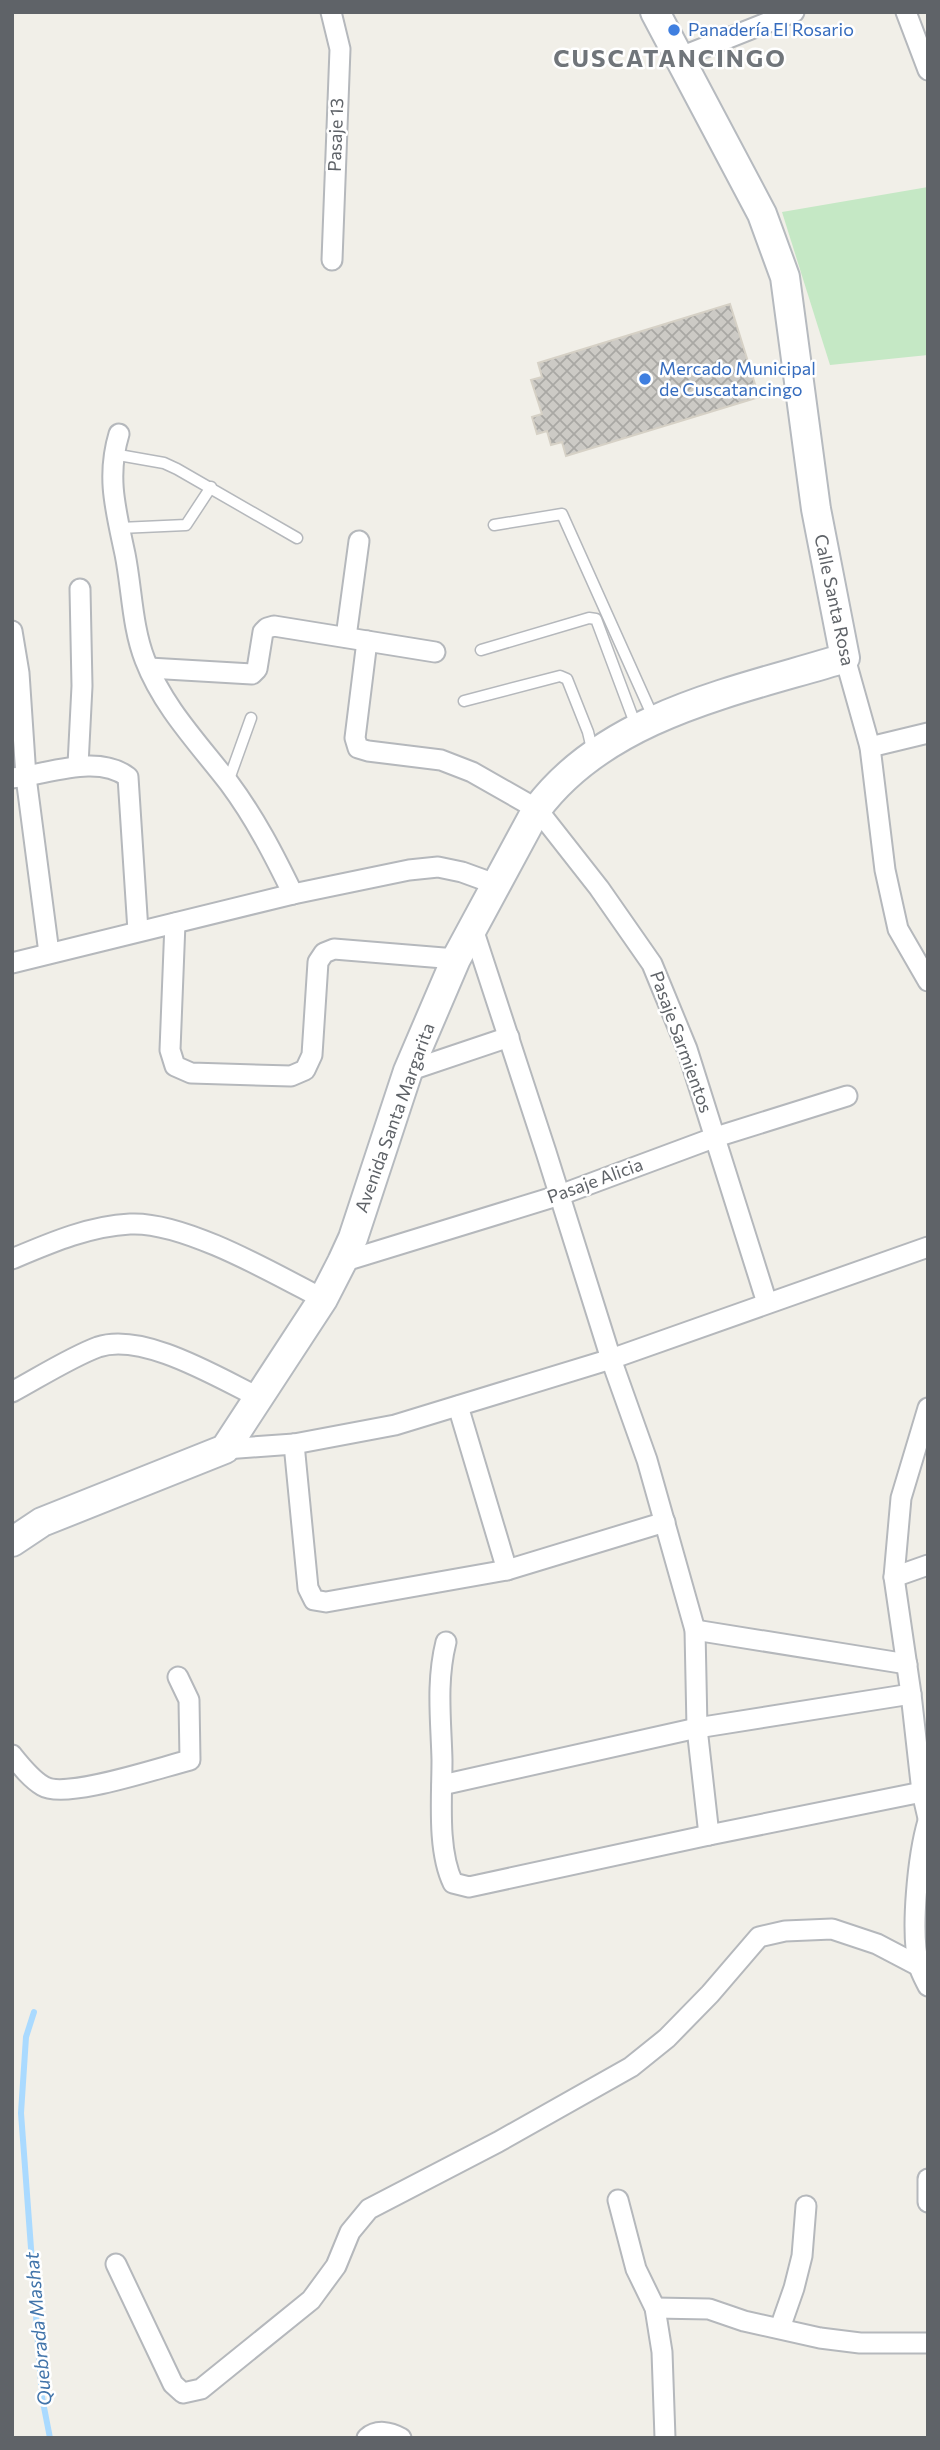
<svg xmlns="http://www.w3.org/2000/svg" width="940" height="2450" viewBox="0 0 940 2450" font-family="Commissioner,sans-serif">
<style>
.park{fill:#c5e8c5}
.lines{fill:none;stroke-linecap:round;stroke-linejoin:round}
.stream{stroke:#aadaff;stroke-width:6}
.building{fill:url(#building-cross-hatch);stroke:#d6d1c6;stroke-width:2}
.lane-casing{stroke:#b5b8bc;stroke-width:13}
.street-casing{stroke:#b5b8bc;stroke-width:23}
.secondary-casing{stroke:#b6babf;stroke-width:32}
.lane{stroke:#fff;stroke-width:10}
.street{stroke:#fff;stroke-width:19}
.secondary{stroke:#fff;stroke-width:28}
.shop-dot{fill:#3f7fe0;stroke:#fff;stroke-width:2.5}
.labels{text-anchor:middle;stroke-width:5;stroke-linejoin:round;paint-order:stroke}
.shop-label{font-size:18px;fill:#366cbe;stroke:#fff;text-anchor:start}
.street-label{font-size:18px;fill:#5f6368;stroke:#fff}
.water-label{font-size:19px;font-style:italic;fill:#4174aa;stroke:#fff}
.district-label{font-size:24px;font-weight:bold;letter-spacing:2px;fill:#70757a;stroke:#fff}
</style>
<defs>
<pattern id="building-cross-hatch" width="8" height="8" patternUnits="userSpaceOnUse" patternTransform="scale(1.75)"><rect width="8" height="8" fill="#cccac5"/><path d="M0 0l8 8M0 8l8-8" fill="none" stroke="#a9a8a4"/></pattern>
</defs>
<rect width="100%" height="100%" fill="#f1efe8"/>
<path class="park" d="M 928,187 L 928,355 L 830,365 L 782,212 Z"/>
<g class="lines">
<path class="stream" d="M 34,2012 L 26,2037 L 21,2113 L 42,2397 L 50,2438"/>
</g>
<path class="building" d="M 730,304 L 759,397 L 566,456 L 562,442 L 551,445 L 547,431 L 537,434 L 532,417 L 542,414 L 531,380 L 542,377 L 538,363 Z"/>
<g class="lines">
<g class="lane-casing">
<g id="lane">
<path d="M 113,454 L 164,463 L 177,469 L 297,538"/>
<path d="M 494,525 L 562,514 L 654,719"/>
<path d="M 120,528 L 186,525 L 211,487"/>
<path d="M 481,650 L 589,618 L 596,619 L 636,726"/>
<path d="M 464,701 L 560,676 L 567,679 L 588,732 L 593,753"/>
<path d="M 228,782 L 251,718"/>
</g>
</g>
<g class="street-casing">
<g id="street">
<path d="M 331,12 L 340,49 L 332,260"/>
<path d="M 906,12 L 928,70"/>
<path d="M 678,58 L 794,12"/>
<path d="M 119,434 C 106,477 116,511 125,554 C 132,589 132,627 145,660 C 163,707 199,744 229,783 C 255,818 274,855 293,894"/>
<path d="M 12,631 L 19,673 L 26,777 L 49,953"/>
<path d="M 346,637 L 359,541"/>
<path d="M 367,641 L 355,738 L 358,748 L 368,751 L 441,760 L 472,772 L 537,809 L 599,888 L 652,964 L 687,1049 L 767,1303"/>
<path d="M 845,658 L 870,747 L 885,870 L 898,929 L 928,981"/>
<path d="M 149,668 L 252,674 L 257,669 L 263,632 L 267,628 L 274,626 L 435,652"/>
<path d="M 870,747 L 928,733"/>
<path d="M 78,765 L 82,686 L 80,589"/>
<path d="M 12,778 C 46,775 97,753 128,777 L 138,931"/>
<path d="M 175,923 L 170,1050 L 175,1066 L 191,1073 L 291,1076 L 305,1070 L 312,1055 L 318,962 L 324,953 L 334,949 L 456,959"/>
<path d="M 473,929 L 546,1152 L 611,1359 L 647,1460 L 695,1630 L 697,1728 L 709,1835"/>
<path d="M 12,963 L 293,894 L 409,870 L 438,867 L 462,872 L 495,884"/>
<path d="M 408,1071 L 509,1037"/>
<path d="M 12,1259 C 50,1243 89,1226 130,1224 C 184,1221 275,1274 323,1299"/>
<path d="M 342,1262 L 560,1195 L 716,1137 L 847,1096"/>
<path d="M 12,1392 C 38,1378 71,1357 98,1347 C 143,1332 217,1377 258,1397"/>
<path d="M 458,1406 L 507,1570"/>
<path d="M 928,1408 L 901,1498 L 894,1577 L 911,1694 L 922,1792 L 928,1818"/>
<path d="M 294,1444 L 308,1588 L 314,1600 L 326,1602 L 507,1570 L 665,1522"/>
<path d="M 225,1449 L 294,1444 L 395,1425 L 611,1359 L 928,1247"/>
<path d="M 894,1577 L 928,1565"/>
<path d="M 695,1630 L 907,1664"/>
<path d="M 446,1642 C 436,1682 441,1720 442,1760 C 442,1797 437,1850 453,1883 L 469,1887 L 709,1835 L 922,1792"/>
<path d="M 12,1755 C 20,1765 31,1779 43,1786 C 65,1800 161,1767 190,1760 L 189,1700 L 178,1677"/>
<path d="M 442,1785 L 697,1728 L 911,1694"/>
<path d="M 928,1821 C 918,1855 910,1932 919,1966 C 921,1973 925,1980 928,1986"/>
<path d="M 928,2179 L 928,2202"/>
<path d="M 618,2200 L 636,2269 L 655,2308 L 662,2352 L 665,2438"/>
<path d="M 116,2264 L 173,2384 L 183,2393 L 201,2389 L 311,2300 L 336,2266 L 350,2232 L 369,2209 L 498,2142 L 631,2067 L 667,2038 L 710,1994 L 759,1937 L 785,1931 L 832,1929 L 877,1944 L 919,1966"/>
<path d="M 655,2308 L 709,2309 L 744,2321 L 820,2338 L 860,2343 L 928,2343"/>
<path d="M 780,2328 L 794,2288 L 802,2256 L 806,2206"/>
<path d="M 367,2438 C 377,2429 390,2432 401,2438"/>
</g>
</g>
<g class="secondary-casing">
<path id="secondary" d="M 12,1542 L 42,1522 L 225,1449 L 323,1299 L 342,1262 L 353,1238 L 408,1071 L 456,959 L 537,809 C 608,714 738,691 845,658 L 816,509 L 785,277 L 762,214 L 655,12"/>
</g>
<use href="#lane" class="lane"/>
<use href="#street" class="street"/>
<use href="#secondary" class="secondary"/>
</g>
<g class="shop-dot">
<circle cx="674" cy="30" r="7"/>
<circle cx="645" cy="379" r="7"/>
</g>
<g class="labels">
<g class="shop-label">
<text x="688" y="36">Panadería El Rosario</text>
<text x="659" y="375">Mercado Municipal<tspan x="659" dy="21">de Cuscatancingo</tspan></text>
</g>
<g class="street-label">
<text transform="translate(336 135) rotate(-88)" y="6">Pasaje 13</text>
<text transform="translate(834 600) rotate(78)" y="6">Calle Santa Rosa</text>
<text transform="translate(681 1042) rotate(70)" y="6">Pasaje Sarmientos</text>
<text transform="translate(395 1118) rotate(-70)" y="6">Avenida Santa Margarita</text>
<text transform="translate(595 1181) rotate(-20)" y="6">Pasaje Alicia</text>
</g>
<g class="water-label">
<text transform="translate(38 2329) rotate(-95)" y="7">Quebrada Mashat</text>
</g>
<g class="district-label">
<text x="670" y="67">CUSCATANCINGO</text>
</g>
</g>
<rect width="940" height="2450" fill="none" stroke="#5f6368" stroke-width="28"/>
</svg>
